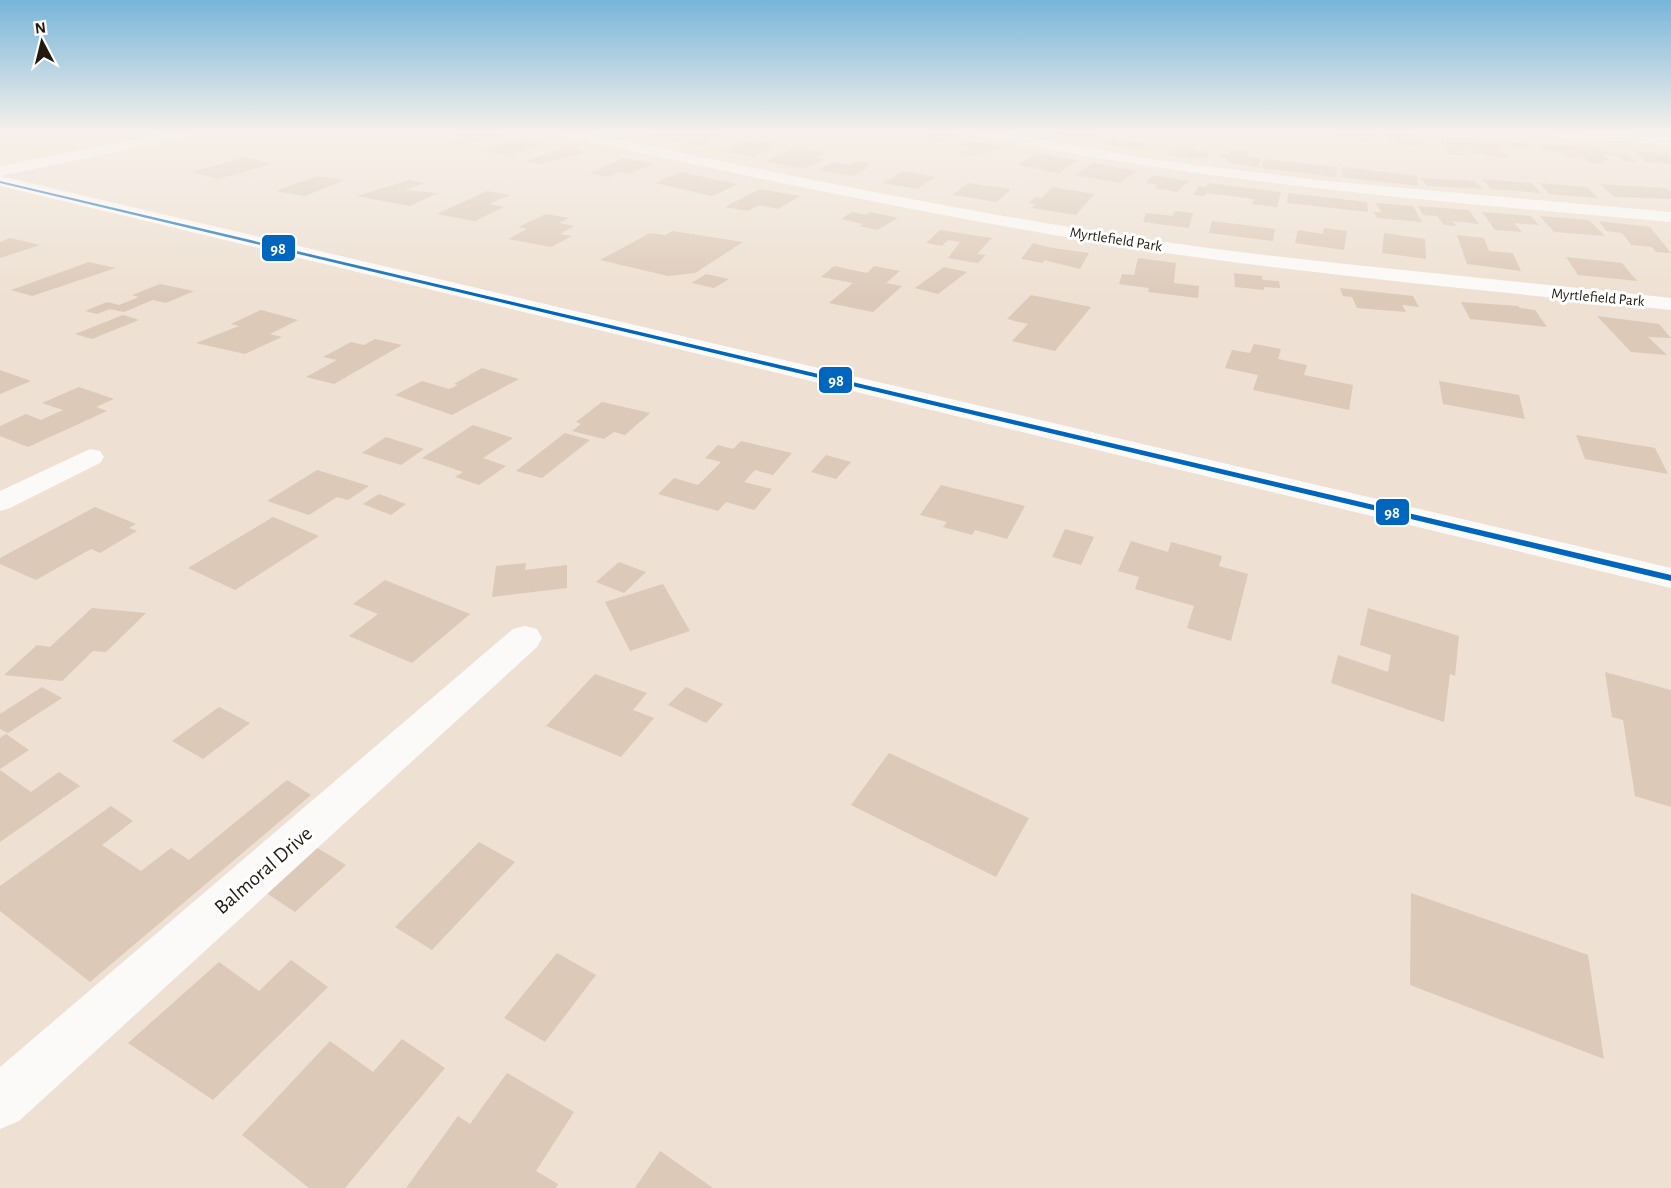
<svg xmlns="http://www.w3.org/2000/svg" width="1671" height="1188" viewBox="0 0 1671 1188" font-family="'Alegreya Sans',sans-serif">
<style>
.building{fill:#dcc9b8}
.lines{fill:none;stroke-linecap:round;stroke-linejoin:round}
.street{fill:#fcfaf8;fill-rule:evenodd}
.primary{fill:#fcfaf8;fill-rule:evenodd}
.bus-1-casing{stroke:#fff;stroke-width:5}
.bus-1{fill:#0065bd;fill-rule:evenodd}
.labels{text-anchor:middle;stroke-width:6;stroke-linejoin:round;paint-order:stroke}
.far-street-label{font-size:15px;fill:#221910;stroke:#fff}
.near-street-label{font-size:21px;fill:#221910;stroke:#fff}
.line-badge{stroke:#fff;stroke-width:2}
.badge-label{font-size:16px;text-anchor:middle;font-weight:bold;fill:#fff}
</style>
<rect width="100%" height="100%" fill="#eee0d2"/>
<g class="building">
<path d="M 468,133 L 502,133 L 502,134 L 458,145 L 444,141 Z"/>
<path d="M 663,133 L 691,133 L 688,134 L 695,136 L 704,133 L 725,133 L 709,139 L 717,140 L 701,146 L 653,136 Z"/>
<path d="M 932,133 L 943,133 L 960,137 L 931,144 L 919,141 L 926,138 L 921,137 Z"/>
<path d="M 1049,133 L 1098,133 L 1085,140 Z"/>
<path d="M 1340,133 L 1376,133 L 1369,142 L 1336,137 Z"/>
<path d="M 1385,133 L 1409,133 L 1407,135 L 1427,138 L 1421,146 L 1405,145 L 1380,138 Z"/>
<path d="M 1442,136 L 1500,141 L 1504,148 L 1497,147 L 1509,158 L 1471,153 L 1469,149 L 1463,148 L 1466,156 L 1448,154 L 1444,145 L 1454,146 L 1441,143 Z"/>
<path d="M 521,138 L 546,144 L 506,156 L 482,150 Z"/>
<path d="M 1111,138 L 1147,143 L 1139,149 L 1103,144 Z"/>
<path d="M 754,139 L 776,143 L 764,148 L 772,149 L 753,157 L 720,150 Z"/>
<path d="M 970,140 L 1004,147 L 973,157 L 958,154 L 970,148 L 958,146 Z"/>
<path d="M 1506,141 L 1527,143 L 1531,149 L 1510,147 Z"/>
<path d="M 1538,144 L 1600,148 L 1617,156 L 1604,155 L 1610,161 L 1601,160 L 1605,164 L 1590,163 L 1580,154 L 1575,153 L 1580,158 L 1566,157 L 1561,152 L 1545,151 Z"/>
<path d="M 566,147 L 588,152 L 540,164 L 526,161 Z"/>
<path d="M 1178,147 L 1205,151 L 1203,153 L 1210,154 L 1206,158 L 1198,157 L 1196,159 L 1168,155 Z"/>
<path d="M 798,148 L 827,153 L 817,158 L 825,159 L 804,169 L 765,161 Z"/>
<path d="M 1231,149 L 1250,151 L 1248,157 L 1261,158 L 1258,167 L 1226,162 L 1227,159 L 1219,158 L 1221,154 L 1229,155 Z"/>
<path d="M 1633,151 L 1670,154 L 1671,164 L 1646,162 Z"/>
<path d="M 1037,153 L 1078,160 L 1059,173 L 1017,165 Z"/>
<path d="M 1614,153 L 1626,153 L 1637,162 L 1624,161 Z"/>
<path d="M 246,157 L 272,164 L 218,179 L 192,172 Z"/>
<path d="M 623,158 L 654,164 L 629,174 L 621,172 L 609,177 L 589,173 Z"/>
<path d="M 1264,159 L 1337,167 L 1336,177 L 1261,168 Z"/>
<path d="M 858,161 L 871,163 L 864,167 L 868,168 L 853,176 L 818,170 L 834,162 L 851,165 Z"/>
<path d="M 1093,163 L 1137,171 L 1120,183 L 1075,175 Z"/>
<path d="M 1343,167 L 1417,176 L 1418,186 L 1342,177 Z"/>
<path d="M 903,171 L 936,177 L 917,189 L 883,183 Z"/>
<path d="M 681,172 L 709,178 L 738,184 L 712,196 L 655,183 Z"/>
<path d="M 1154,175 L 1189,181 L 1177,192 L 1155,188 L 1158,185 L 1145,183 Z"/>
<path d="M 317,176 L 345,180 L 305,196 L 276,191 Z"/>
<path d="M 1420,178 L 1475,181 L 1483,189 L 1427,186 Z"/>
<path d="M 1482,179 L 1531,183 L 1541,193 L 1491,189 Z"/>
<path d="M 409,180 L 424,183 L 405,190 L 438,193 L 410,206 L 357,196 Z"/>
<path d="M 968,183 L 1011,189 L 997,202 L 953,195 Z"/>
<path d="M 1208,183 L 1281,192 L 1277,207 L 1252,204 L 1254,199 L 1207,193 L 1205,196 L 1194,195 L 1198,186 L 1206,187 Z"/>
<path d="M 1540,183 L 1587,187 L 1598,198 L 1549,194 Z"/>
<path d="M 1600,184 L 1666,188 L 1671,192 L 1671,199 L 1615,197 Z"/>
<path d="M 1052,187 L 1094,194 L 1076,215 L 1032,208 L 1036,204 L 1029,203 L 1035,197 L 1042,198 Z"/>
<path d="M 759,189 L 800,196 L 778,209 L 759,205 L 748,211 L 725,207 Z"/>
<path d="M 487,191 L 510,195 L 489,204 L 504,207 L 475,221 L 437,214 Z"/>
<path d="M 1288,193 L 1367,202 L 1368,212 L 1287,203 Z"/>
<path d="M 1376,203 L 1413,206 L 1422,222 L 1377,218 L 1374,212 L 1381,212 Z"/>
<path d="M 1418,206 L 1469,210 L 1479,224 L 1452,221 L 1456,226 L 1444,225 L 1437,216 L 1423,215 Z"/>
<path d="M 1175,211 L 1193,213 L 1189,228 L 1143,222 L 1146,213 L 1173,216 Z"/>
<path d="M 852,212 L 866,215 L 869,212 L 898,218 L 877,230 L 859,226 L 863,224 L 841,219 Z"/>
<path d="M 1482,212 L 1531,216 L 1539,225 L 1514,223 L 1522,232 L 1495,230 Z"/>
<path d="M 546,214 L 569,218 L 559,223 L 574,226 L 560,234 L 572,236 L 551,247 L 508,239 L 527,229 L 518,227 Z"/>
<path d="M 1540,216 L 1589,220 L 1605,236 L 1554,232 Z"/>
<path d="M 1212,221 L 1275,229 L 1273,241 L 1209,233 Z"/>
<path d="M 1599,221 L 1650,227 L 1671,253 L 1656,252 L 1652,247 L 1631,245 L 1622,233 L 1606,231 Z"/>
<path d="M 1324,228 L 1347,231 L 1344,250 L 1295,243 L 1298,230 L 1323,234 Z"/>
<path d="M 940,230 L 992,238 L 977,254 L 986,255 L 978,263 L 970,262 L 948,258 L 960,242 L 948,240 L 942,246 L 926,243 Z"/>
<path d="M 673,231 L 743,242 L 695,273 L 668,276 L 600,260 L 650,233 L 665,235 Z"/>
<path d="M 1384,233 L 1425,239 L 1426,259 L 1382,253 Z"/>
<path d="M 1457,235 L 1484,238 L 1489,251 L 1513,253 L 1521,271 L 1467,264 Z"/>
<path d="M 10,238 L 40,245 L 0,258 L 0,242 Z"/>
<path d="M 1033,243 L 1053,248 L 1089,253 L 1080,269 L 1044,260 L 1043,263 L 1021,259 Z"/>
<path d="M 1566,257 L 1622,263 L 1637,281 L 1578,275 Z"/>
<path d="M 1138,258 L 1176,263 L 1174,283 L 1199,286 L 1198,298 L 1148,292 L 1149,288 L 1119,284 L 1122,274 L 1134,275 Z"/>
<path d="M 89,262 L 116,268 L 32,296 L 11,290 Z"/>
<path d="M 834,266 L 867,273 L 874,266 L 900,271 L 886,283 L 902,286 L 873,312 L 829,303 L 853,283 L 821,277 Z"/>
<path d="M 944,267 L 967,272 L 938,294 L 915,288 Z"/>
<path d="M 1234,273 L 1262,276 L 1263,280 L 1279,281 L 1280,288 L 1264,287 L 1264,290 L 1235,287 Z"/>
<path d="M 706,274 L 729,279 L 714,288 L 692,283 Z"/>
<path d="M 160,284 L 194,291 L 166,303 L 153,300 L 124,312 L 110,309 L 97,314 L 85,311 L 107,302 L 119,305 L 139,297 L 132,295 Z"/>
<path d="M 1340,288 L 1413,296 L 1419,307 L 1402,305 L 1406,312 L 1357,308 L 1352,297 L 1343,296 Z"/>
<path d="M 1031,295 L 1091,307 L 1055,351 L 1012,341 L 1028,324 L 1007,319 Z"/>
<path d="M 1461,302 L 1518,306 L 1520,308 L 1535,310 L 1547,327 L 1470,319 Z"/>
<path d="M 261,310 L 298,320 L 270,334 L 282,337 L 245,354 L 196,343 L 239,326 L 231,324 Z"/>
<path d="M 123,315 L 139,320 L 92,339 L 75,334 Z"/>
<path d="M 1597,316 L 1659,324 L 1671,338 L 1648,337 L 1667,355 L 1631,352 Z"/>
<path d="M 375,339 L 402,345 L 334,384 L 306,377 L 337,360 L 323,357 L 351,342 L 364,345 Z"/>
<path d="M 1254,344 L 1281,349 L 1278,359 L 1307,365 L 1304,375 L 1353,385 L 1349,410 L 1253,390 L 1258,375 L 1225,368 L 1232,350 L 1250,353 Z"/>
<path d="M 482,368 L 519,379 L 452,415 L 395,395 L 422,381 L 449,389 L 458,385 L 454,384 Z"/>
<path d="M 0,370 L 31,381 L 0,394 Z"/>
<path d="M 1439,381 L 1519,395 L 1525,419 L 1443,404 Z"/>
<path d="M 79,387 L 114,399 L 96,407 L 107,411 L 28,447 L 0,436 L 0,426 L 26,414 L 41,420 L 63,410 L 42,403 Z"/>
<path d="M 602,402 L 650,413 L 625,435 L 614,432 L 604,439 L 572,431 L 581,424 L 576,422 Z"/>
<path d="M 473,425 L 513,438 L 483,458 L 506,466 L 479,485 L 455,477 L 463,472 L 422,458 Z"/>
<path d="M 565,433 L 590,440 L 542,478 L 516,471 Z"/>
<path d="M 1576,435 L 1655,448 L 1668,474 L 1585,459 Z"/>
<path d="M 386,437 L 424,449 L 401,465 L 362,453 Z"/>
<path d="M 741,441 L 792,453 L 773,475 L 755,470 L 744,482 L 772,489 L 754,510 L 726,502 L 718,511 L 658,494 L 674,478 L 698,485 L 721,462 L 705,458 L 718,445 L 733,449 Z"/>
<path d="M 826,455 L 851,462 L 836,479 L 811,472 Z"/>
<path d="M 317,470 L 369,486 L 348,500 L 337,497 L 309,515 L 267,501 Z"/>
<path d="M 941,485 L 1025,506 L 1007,539 L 975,530 L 972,535 L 943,527 L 947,522 L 920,515 Z"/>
<path d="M 379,494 L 406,504 L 391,515 L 363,504 Z"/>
<path d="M 95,507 L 136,524 L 129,528 L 137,531 L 100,553 L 91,549 L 36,580 L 0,564 L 0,558 Z"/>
<path d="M 273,517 L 319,536 L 235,590 L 188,568 Z"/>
<path d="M 1065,529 L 1094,537 L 1081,565 L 1052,557 Z"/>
<path d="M 1131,541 L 1168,552 L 1171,542 L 1222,556 L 1219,566 L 1248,574 L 1231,641 L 1187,628 L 1194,606 L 1135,589 L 1139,577 L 1118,571 Z"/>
<path d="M 619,562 L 646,572 L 624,593 L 596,582 Z"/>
<path d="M 526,563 L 525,570 L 567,565 L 567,588 L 492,597 L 496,566 Z"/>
<path d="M 385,580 L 470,614 L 412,663 L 349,636 L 378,614 L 353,604 Z"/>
<path d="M 663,584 L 690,631 L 630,651 L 605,602 Z"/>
<path d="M 92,608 L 146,613 L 106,652 L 93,651 L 62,681 L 4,675 L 37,645 L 50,647 Z"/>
<path d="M 1368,608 L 1459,636 L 1455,676 L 1450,674 L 1444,722 L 1331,683 L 1338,655 L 1388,672 L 1391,655 L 1360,645 Z"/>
<path d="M 1605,672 L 1671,690 L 1671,807 L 1635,796 L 1623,720 L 1612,717 Z"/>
<path d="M 595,674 L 647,693 L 633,710 L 654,718 L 621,757 L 546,726 Z"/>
<path d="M 42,687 L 62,698 L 8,733 L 0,729 L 0,714 Z"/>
<path d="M 686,687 L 723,704 L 706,723 L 668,705 Z"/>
<path d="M 219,707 L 250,723 L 203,759 L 172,741 Z"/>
<path d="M 6,734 L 29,750 L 0,769 L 0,738 Z"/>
<path d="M 889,753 L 1029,818 L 996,877 L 851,805 Z"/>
<path d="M 0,770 L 31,792 L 59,772 L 80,786 L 0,842 Z"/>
<path d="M 287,780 L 311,795 L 90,982 L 0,911 L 0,886 L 111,806 L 133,821 L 102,845 L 141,871 L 171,848 L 189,860 Z"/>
<path d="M 479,842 L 515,862 L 432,950 L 395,927 Z"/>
<path d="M 309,843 L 346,865 L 295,912 L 259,888 Z"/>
<path d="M 1411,893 L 1588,955 L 1604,1059 L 1410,985 Z"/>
<path d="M 557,953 L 596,975 L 545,1042 L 504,1018 Z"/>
<path d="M 291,960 L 328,987 L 213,1100 L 128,1043 L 219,962 L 259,991 Z"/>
<path d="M 402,1039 L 445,1068 L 345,1188 L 309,1188 L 242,1135 L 330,1041 L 373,1072 Z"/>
<path d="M 507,1073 L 574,1112 L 536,1171 L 558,1184 L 556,1188 L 406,1188 L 458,1116 L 470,1124 Z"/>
<path d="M 660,1151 L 713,1188 L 635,1188 Z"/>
</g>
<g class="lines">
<g class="street">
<path d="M 560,133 L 587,133 C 772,172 958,211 1145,239 C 1320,265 1496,278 1671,298 L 1671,310 C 1496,291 1320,276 1146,250 C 952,220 759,179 567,137 Z"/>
<path d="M 979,133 L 1007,133 L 1156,160 L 1327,181 L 1671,212 L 1671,222 C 1441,202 1212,183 986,137 Z"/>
<path d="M 1553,133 L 1671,137 L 1671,145 L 1560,137 Z"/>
<path d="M 0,176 L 1671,568 L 1671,588 L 0,186 Z"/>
<path d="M 90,449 L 100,451 L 104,457 L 100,463 L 10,508 L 0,511 L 0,491 Z"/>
<path d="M 525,626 L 537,629 L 542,638 L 537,647 L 19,1121 L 0,1129 L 0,1067 L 513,629 Z"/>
</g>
<path class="primary" d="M 167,133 L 195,133 L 188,137 L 0,176 L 0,166 Z"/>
<g class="bus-1-casing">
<path id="bus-1" d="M 0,181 L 1671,575 L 1671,581 L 0,183 Z"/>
</g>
<use href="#bus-1" class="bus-1"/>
</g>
<linearGradient id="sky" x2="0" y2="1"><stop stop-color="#78b5da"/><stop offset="0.44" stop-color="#f7f1eb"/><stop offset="1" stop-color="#f7f1eb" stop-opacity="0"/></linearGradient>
<rect width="1671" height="299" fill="url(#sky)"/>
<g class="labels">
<g class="far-street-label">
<text transform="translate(1116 239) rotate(9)" y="5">Myrtlefield Park</text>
<text transform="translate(1598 297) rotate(5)" y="5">Myrtlefield Park</text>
</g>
<g class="near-street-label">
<text transform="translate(263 870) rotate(-41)" y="7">Balmoral Drive</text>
</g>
</g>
<g class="line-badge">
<rect x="261" y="234" width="35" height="28" rx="6" fill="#0065bd"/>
<rect x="818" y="366" width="35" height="28" rx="6" fill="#0065bd"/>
<rect x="1375" y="498" width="35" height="28" rx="6" fill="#0065bd"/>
</g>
<g class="badge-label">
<text x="278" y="254">98</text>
<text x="836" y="386">98</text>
<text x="1392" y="518">98</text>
</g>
<g transform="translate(42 42) rotate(353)" stroke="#ffffff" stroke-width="4.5" paint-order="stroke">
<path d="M0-4.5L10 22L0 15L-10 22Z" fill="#221910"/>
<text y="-9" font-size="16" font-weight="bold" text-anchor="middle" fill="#221910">N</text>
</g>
</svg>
